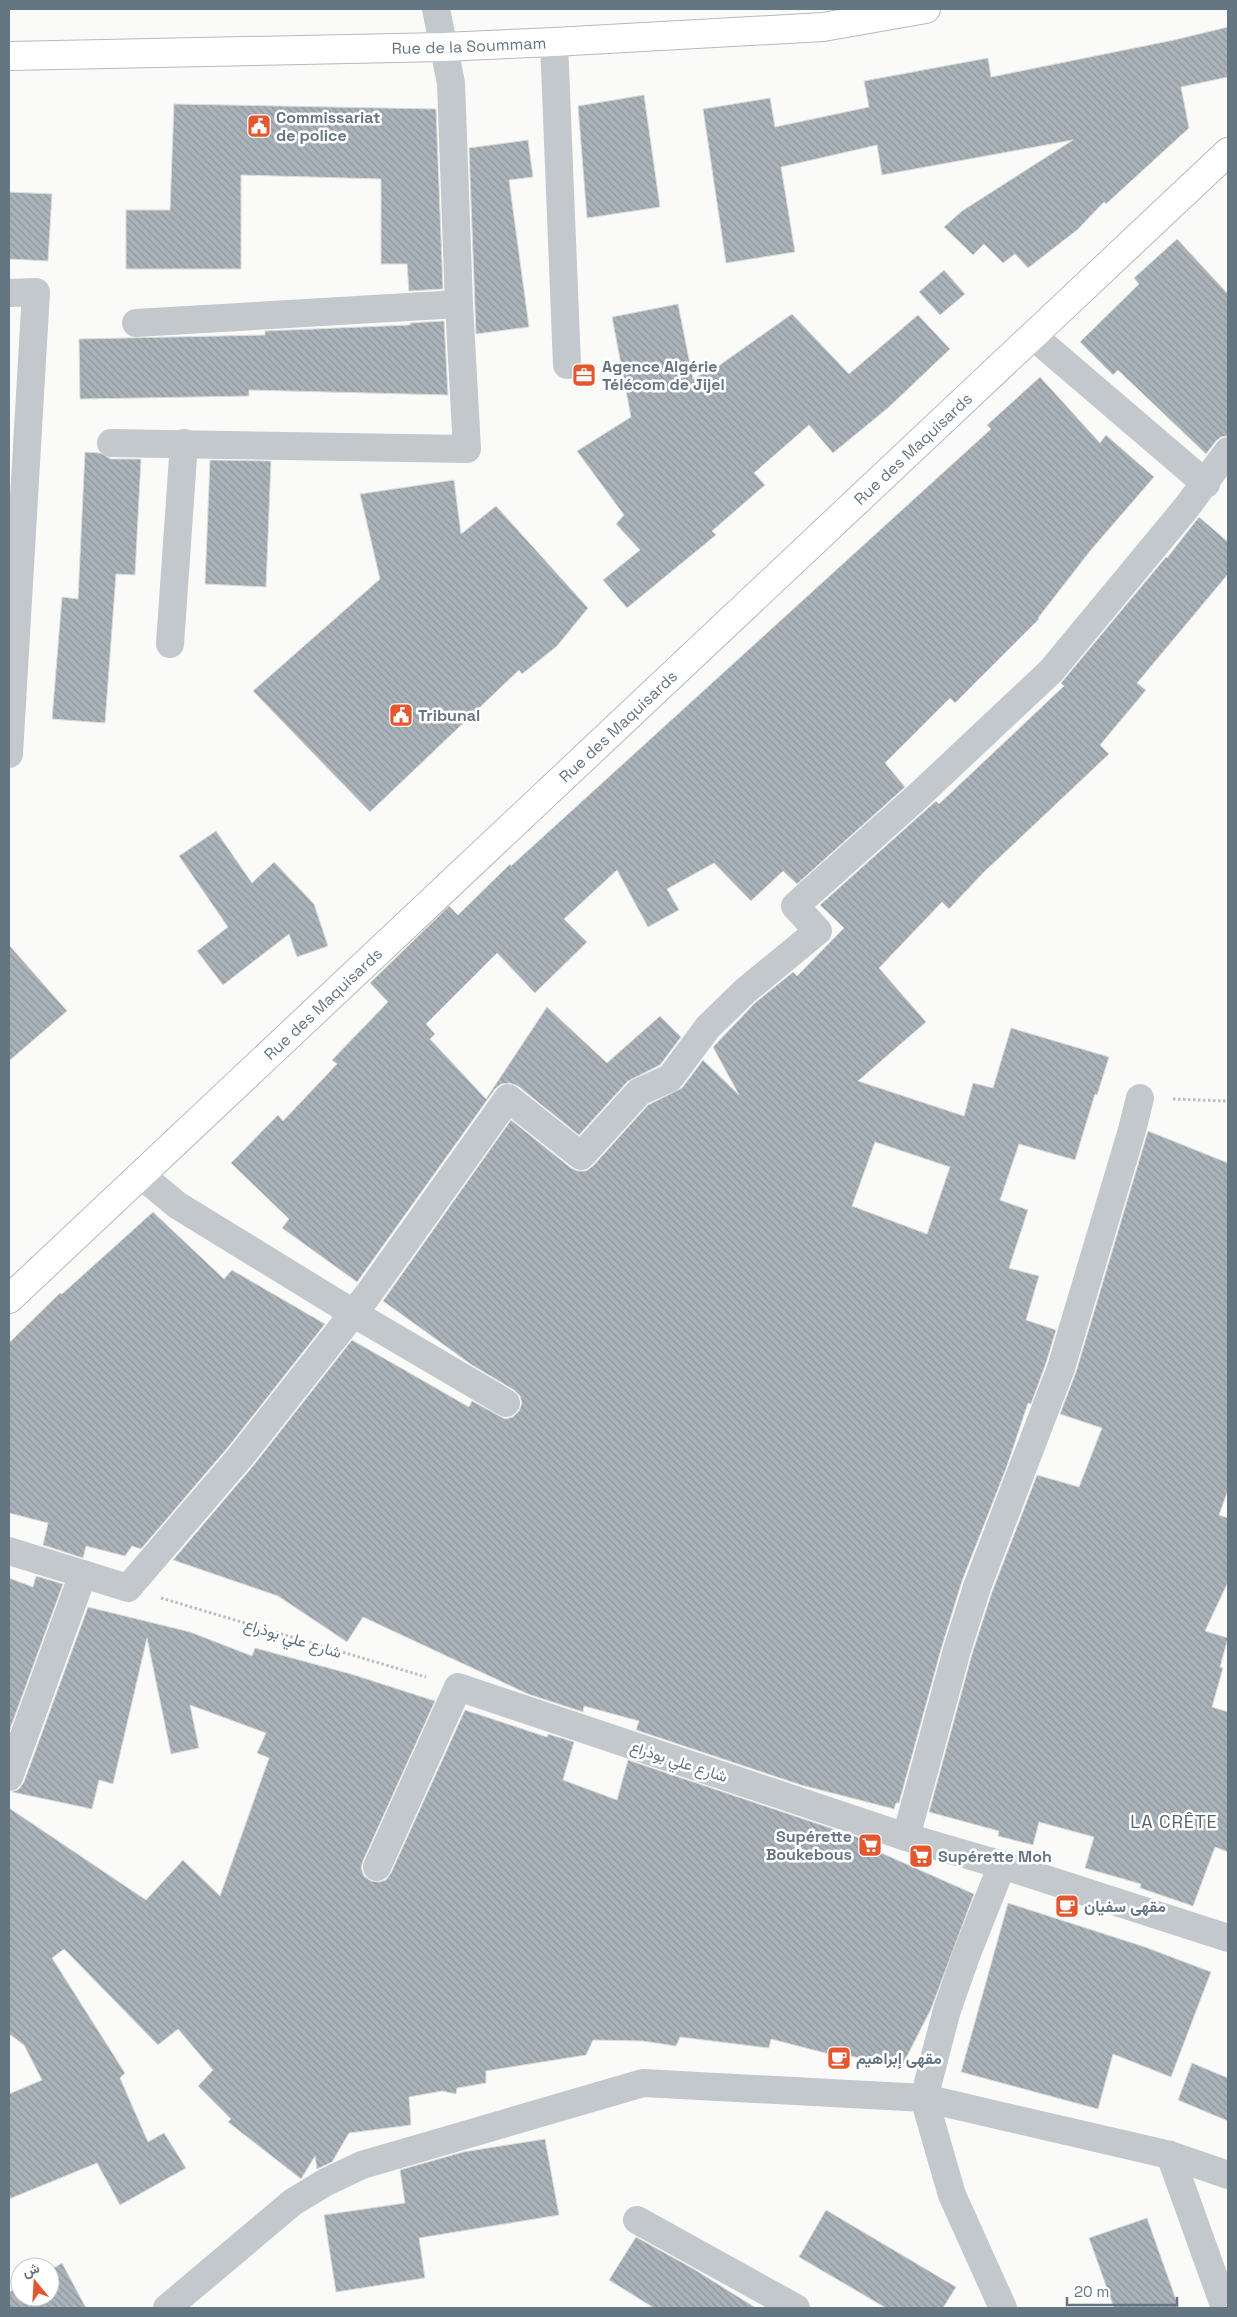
<svg xmlns="http://www.w3.org/2000/svg" width="1237" height="2317" viewBox="0 0 1237 2317" font-family="'Space Grotesk',Vazirmatn,sans-serif">
<style>
.building{fill:url(#building-back-hatch);stroke:#dcdcda;fill-rule:evenodd}
.lines{fill:none;stroke-linecap:round;stroke-linejoin:round}
.major-casing{stroke:#b5babe;stroke-width:30}
.path{stroke:#bbbfc2;stroke-width:3;stroke-dasharray:2.5 2.5;stroke-linecap:butt}
.minor{stroke:#c3c8cc;stroke-width:28}
.major{stroke:#fff;stroke-width:28}
.labels{text-anchor:middle;stroke-width:5;stroke-linejoin:round;paint-order:stroke}
.street-label{font-size:16px;fill:#657683;stroke:#fff}
.poi-label{font-size:16px;font-weight:bold;fill:#657683;stroke:#fff;text-anchor:start}
.neighbourhood-label{font-size:18px;letter-spacing:1px;fill:#57646e;stroke:#fff}
</style>
<defs>
<pattern id="building-back-hatch" width="6" height="6" patternUnits="userSpaceOnUse" patternTransform="scale(1.25)"><rect width="6" height="6" fill="#aab3b9"/><path d="M-1 5l2 2M0 0l6 6M5-1l2 2" fill="none" stroke="#8e969c"/></pattern>
</defs>
<rect width="100%" height="100%" fill="#fafaf8"/>
<g class="building">
<path d="M 1228,27 L 1228,77 L 1181,87 L 1189,128 L 1106,204 L 1104,202 L 1077,230 L 1028,268 L 1015,254 L 1003,263 L 984,244 L 973,255 L 944,227 L 962,211 L 1073,140 L 882,175 L 877,145 L 781,167 L 795,252 L 726,263 L 703,109 L 770,98 L 775,127 L 869,107 L 864,81 L 988,58 L 991,77 L 1174,40 Z"/>
<path d="M 644,95 L 660,207 L 587,218 L 578,106 Z"/>
<path d="M 174,104 L 436,109 L 443,289 L 409,291 L 407,264 L 381,264 L 381,179 L 241,175 L 241,269 L 126,269 L 126,210 L 170,210 Z"/>
<path d="M 528,140 L 533,177 L 509,180 L 529,327 L 476,334 L 469,148 Z"/>
<path d="M 9,192 L 52,194 L 48,261 L 9,259 Z"/>
<path d="M 1177,239 L 1228,294 L 1228,436 L 1221,437 L 1216,441 L 1206,454 L 1118,370 L 1113,375 L 1080,342 L 1139,284 L 1134,278 Z"/>
<path d="M 944,270 L 965,294 L 940,315 L 919,292 Z"/>
<path d="M 678,304 L 693,379 L 705,372 L 707,374 L 792,314 L 849,374 L 918,315 L 950,349 L 889,407 L 833,453 L 809,425 L 754,473 L 765,485 L 712,531 L 716,535 L 627,608 L 603,580 L 640,550 L 616,524 L 624,515 L 577,451 L 631,417 L 612,317 Z"/>
<path d="M 444,321 L 448,395 L 249,390 L 249,396 L 80,399 L 79,339 L 265,335 L 265,331 L 410,325 L 410,323 Z"/>
<path d="M 1040,377 L 1100,443 L 1106,435 L 1154,477 L 1090,551 L 1038,618 L 1039,619 L 955,703 L 950,698 L 885,763 L 905,787 L 797,884 L 783,871 L 751,901 L 714,863 L 667,889 L 679,910 L 648,927 L 617,870 L 564,919 L 587,942 L 535,993 L 497,953 L 426,1024 L 435,1034 L 430,1039 L 486,1099 L 547,1007 L 607,1063 L 660,1016 L 681,1037 L 660,1065 L 628,1081 L 579,1135 L 518,1086 L 510,1083 L 501,1084 L 495,1089 L 357,1282 L 282,1228 L 289,1219 L 231,1163 L 278,1115 L 283,1121 L 337,1064 L 332,1060 L 388,1002 L 370,983 L 449,906 L 458,915 L 510,864 L 511,866 L 991,429 L 987,425 Z"/>
<path d="M 85,452 L 100,453 L 111,459 L 141,459 L 135,575 L 116,574 L 105,723 L 52,719 L 62,597 L 78,599 Z"/>
<path d="M 210,460 L 271,461 L 266,587 L 205,584 Z"/>
<path d="M 454,480 L 461,534 L 496,506 L 588,608 L 557,646 L 522,674 L 519,670 L 370,812 L 253,691 L 380,579 L 360,494 Z"/>
<path d="M 1199,517 L 1228,542 L 1228,574 L 1137,683 L 1146,690 L 1100,745 L 1109,754 L 983,873 L 949,909 L 942,902 L 879,968 L 926,1022 L 858,1081 L 964,1116 L 973,1083 L 993,1088 L 1011,1028 L 1109,1057 L 1097,1095 L 1095,1094 L 1075,1160 L 1019,1144 L 1000,1200 L 1028,1210 L 1009,1268 L 1039,1276 L 1026,1320 L 1056,1330 L 1046,1363 L 1031,1404 L 1028,1403 L 1007,1466 L 962,1581 L 942,1646 L 899,1803 L 896,1803 L 894,1809 L 801,1785 L 636,1730 L 639,1721 L 584,1706 L 583,1712 L 528,1694 L 363,1617 L 347,1642 L 278,1596 L 173,1560 L 253,1466 L 352,1340 L 469,1407 L 472,1401 L 505,1419 L 513,1417 L 519,1411 L 522,1403 L 520,1396 L 514,1390 L 472,1365 L 383,1301 L 511,1120 L 571,1168 L 578,1171 L 586,1171 L 593,1166 L 648,1105 L 682,1088 L 703,1060 L 739,1095 L 713,1047 L 755,1003 L 793,972 L 797,976 L 844,928 L 820,905 L 936,801 L 939,804 L 1064,686 L 1061,683 L 1166,557 L 1167,558 ZM 875,1142 L 950,1167 L 927,1234 L 852,1206 Z"/>
<path d="M 216,831 L 252,883 L 274,862 L 314,904 L 328,946 L 297,957 L 289,934 L 223,985 L 197,951 L 228,927 L 179,856 Z"/>
<path d="M 9,945 L 67,1011 L 9,1061 Z"/>
<path d="M 1148,1131 L 1228,1163 L 1228,1490 L 1219,1515 L 1228,1518 L 1228,1582 L 1205,1631 L 1228,1638 L 1220,1667 L 1223,1668 L 1212,1707 L 1228,1712 L 1228,1852 L 1215,1847 L 1193,1906 L 1140,1888 L 1141,1884 L 1085,1868 L 1094,1837 L 1039,1822 L 1033,1845 L 998,1836 L 999,1831 L 929,1812 L 972,1654 L 992,1592 L 1037,1475 L 1079,1487 L 1102,1428 L 1060,1414 L 1076,1372 Z"/>
<path d="M 153,1212 L 224,1279 L 232,1270 L 325,1324 L 229,1446 L 141,1549 L 132,1546 L 125,1556 L 86,1546 L 83,1558 L 43,1545 L 48,1523 L 9,1513 L 9,1343 L 60,1293 L 62,1294 Z"/>
<path d="M 36,1576 L 63,1584 L 9,1732 L 9,1578 L 33,1587 Z"/>
<path d="M 88,1607 L 190,1632 L 252,1656 L 255,1648 L 351,1674 L 435,1701 L 363,1861 L 361,1868 L 364,1876 L 371,1881 L 379,1882 L 386,1880 L 391,1873 L 465,1710 L 547,1737 L 548,1734 L 574,1742 L 563,1780 L 617,1800 L 628,1760 L 881,1845 L 879,1852 L 974,1894 L 931,2009 L 902,2066 L 834,2053 L 833,2055 L 771,2039 L 769,2048 L 680,2037 L 676,2046 L 643,2041 L 593,2040 L 586,2055 L 486,2071 L 486,2083 L 457,2088 L 456,2094 L 442,2091 L 409,2097 L 411,2125 L 349,2133 L 332,2162 L 317,2169 L 315,2156 L 301,2179 L 228,2122 L 231,2119 L 198,2086 L 213,2070 L 178,2029 L 158,2045 L 64,1949 L 52,1958 L 125,2073 L 120,2078 L 148,2142 L 164,2133 L 186,2168 L 120,2205 L 97,2163 L 9,2199 L 9,2094 L 42,2080 L 24,2045 L 9,2034 L 9,1808 L 146,1900 L 183,1860 L 220,1896 L 269,1758 L 257,1753 L 266,1733 L 190,1705 L 199,1748 L 171,1754 L 147,1638 L 113,1784 L 99,1780 L 92,1809 L 12,1792 L 19,1789 L 24,1782 Z"/>
<path d="M 1008,1903 L 1145,1947 L 1211,1972 L 1171,2077 L 1113,2054 L 1098,2109 L 961,2072 Z"/>
<path d="M 1192,2063 L 1228,2078 L 1228,2121 L 1178,2100 Z"/>
<path d="M 545,2139 L 559,2215 L 419,2238 L 425,2278 L 336,2292 L 324,2215 L 405,2203 L 400,2170 L 463,2152 Z"/>
<path d="M 826,2210 L 956,2287 L 943,2308 L 886,2308 L 799,2257 Z"/>
<path d="M 1147,2218 L 1179,2308 L 1114,2308 L 1089,2238 Z"/>
<path d="M 636,2237 L 692,2268 L 756,2308 L 654,2308 L 609,2280 Z"/>
<path d="M 62,2263 L 86,2308 L 9,2308 L 9,2292 L 20,2286 L 20,2297 L 50,2297 L 50,2270 Z"/>
</g>
<g class="lines">
<g class="major-casing">
<g id="major">
<path id="s1" d="M 9,56 L 443,47 L 554,42 L 823,27 L 926,9"/>
<path id="s2" d="M 9,1299 L 1228,152"/>
</g>
</g>
<g class="path">
<path d="M 1173,1099 L 1228,1101"/>
<path d="M 161,1598 L 426,1677"/>
</g>
<g class="minor">
<path d="M 554,42 L 567,365"/>
<path d="M 9,293 L 36,292 L 9,754"/>
<path d="M 136,323 L 459,304"/>
<path d="M 1033,336 L 1206,484"/>
<path d="M 111,443 L 467,449 L 459,304 L 451,83 L 436,9"/>
<path d="M 170,644 L 184,443"/>
<path d="M 141,1175 L 177,1205 L 353,1313 L 506,1403"/>
<path d="M 9,1551 L 128,1588 L 241,1456 L 367,1296 L 508,1098 L 581,1156 L 639,1092 L 670,1078 L 708,1027 L 745,991 L 818,931 L 795,906 L 917,797 L 1051,671 L 1186,508 L 1228,451"/>
<path d="M 9,1777 L 83,1574"/>
<path d="M 906,1837 L 957,1650 L 977,1587 L 1061,1368 L 1132,1130 L 1140,1098"/>
<path d="M 1002,1865 L 966,1956 L 947,2010 L 924,2098 L 952,2195 L 1003,2308"/>
<path d="M 377,1867 L 458,1687 L 906,1837 L 1002,1865 L 1228,1938"/>
<path d="M 1170,2155 L 1225,2308"/>
<path d="M 637,2220 L 796,2308"/>
<path d="M 167,2308 L 293,2202 L 326,2182 L 362,2165 L 643,2083 L 924,2098 L 1170,2155 L 1228,2175"/>
</g>
<use href="#major" class="major"/>
</g>
<defs>
<g id="civic-square" transform="scale(1.25)"><rect x="-9" y="-9" width="18" height="18" rx="4" fill="#e4572e" stroke="#fff"/><path d="M-.6-6.5H3V-4.5H.6V-3L4-1V1h2V6H-6V1h2V-1L-.6-3ZM-1.2 2.5V6h2.4V2.5Z" fill="#fff"/></g>
<g id="office-square" transform="scale(1.25)"><rect x="-9" y="-9" width="18" height="18" rx="4" fill="#e4572e" stroke="#fff"/><path d="M-6-3h4V-5.5h4V-3h4V5H-6ZM-1-4.5V-3h2v-1.5ZM-6 0V1H6V0Z" fill="#fff"/></g>
<g id="supermarket-square" transform="scale(1.25)"><rect x="-9" y="-9" width="18" height="18" rx="4" fill="#e4572e" stroke="#fff"/><path d="M-6-5.5h2.5l.6 2H6L4.5 2H-2.5L-4.4-4H-6ZM-1.5 3.2a1.3 1.3 0 1 0 .1 0ZM3 3.2a1.3 1.3 0 1 0 .1 0Z" fill="#fff"/></g>
<g id="cafe-square" transform="scale(1.25)"><rect x="-9" y="-9" width="18" height="18" rx="4" fill="#e4572e" stroke="#fff"/><path d="M-5.5-4.5H6V0H3Q3 3.5 0 3.5H-2.5Q-5.5 3.5-5.5 0ZM3-3.2v2h1.7v-2ZM-6 4.5H4V6H-6Z" fill="#fff"/></g>
</defs>
<g fill-rule="evenodd">
<use href="#civic-square" x="259" y="126"/>
<use href="#office-square" x="584" y="375"/>
<use href="#civic-square" x="401" y="715"/>
<use href="#supermarket-square" x="870" y="1845"/>
<use href="#supermarket-square" x="921" y="1856"/>
<use href="#cafe-square" x="1067" y="1906"/>
<use href="#cafe-square" x="839" y="2058"/>
</g>
<g class="labels">
<g class="street-label">
<text dy="6" stroke="none"><textPath href="#s1" startOffset="460">Rue de la Soummam</textPath></text>
<text dy="6" stroke="none"><textPath href="#s2" startOffset="1241">Rue des Maquisards</textPath></text>
<text dy="6" stroke="none"><textPath href="#s2" startOffset="836">Rue des Maquisards</textPath></text>
<text dy="6" stroke="none"><textPath href="#s2" startOffset="431">Rue des Maquisards</textPath></text>
<text transform="translate(293 1638) rotate(17)" y="6">شارع علي بوذراع</text>
<text transform="translate(679 1761) rotate(18)" y="6">شارع علي بوذراع</text>
</g>
<g class="poi-label">
<text x="276" y="123">Commissariat<tspan x="276" dy="18">de police</tspan></text>
<text x="602" y="372">Agence Algérie<tspan x="602" dy="18">Télécom de Jijel</tspan></text>
<text x="418" y="721">Tribunal</text>
<text x="852" y="1842" text-anchor="end">Supérette<tspan x="852" dy="18">Boukebous</tspan></text>
<text x="938" y="1862">Supérette Moh</text>
<text x="1084" y="1912">مقهى سفيان</text>
<text x="856" y="2064">مقهى إبراهيم</text>
</g>
<g class="neighbourhood-label">
<text x="1174" y="1828">LA CRÊTE</text>
</g>
</g>
<rect width="1237" height="2317" fill="none" stroke="#657683" stroke-width="20"/>
<g transform="translate(35 2282) rotate(342)"><circle r="24" fill="#ffffff" stroke="#c1c8cd"/>
<path d="M0-4L9 19L0 12L-9 19Z" fill="#e4572e"/>
<text y="-8" font-size="14" font-weight="bold" text-anchor="middle" fill="#657683">ش</text>
</g>
<path d="M1067 2297v8h110v-8" fill="none" stroke="#657683" stroke-width="2.5"/>
<text x="1074" y="2297" font-size="15" fill="#657683" stroke="#ffffff" stroke-width="4" paint-order="stroke">20 m</text>
</svg>
